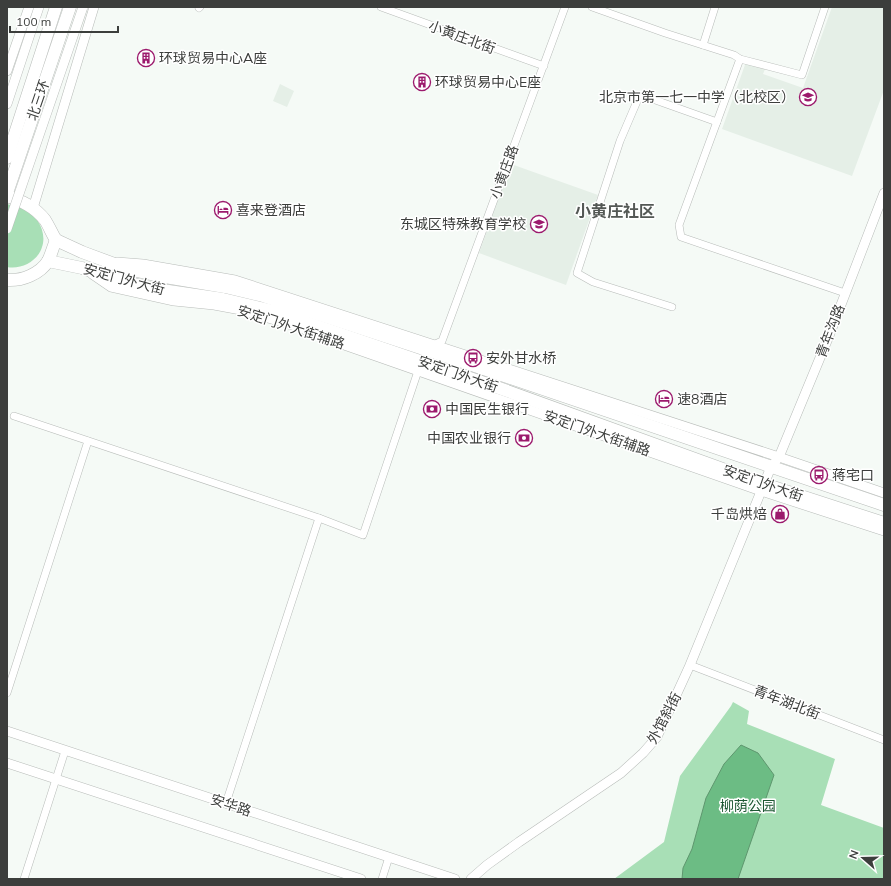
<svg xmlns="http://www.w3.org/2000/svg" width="891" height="886" viewBox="0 0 891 886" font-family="Mulish,'Noto Sans SC',sans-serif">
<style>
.built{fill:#e5efe7}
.green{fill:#a8dfb6}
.water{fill:#6cbc84;stroke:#5e966e}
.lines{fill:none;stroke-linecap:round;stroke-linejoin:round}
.minor-casing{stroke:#b8bcb9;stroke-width:8}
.tertiary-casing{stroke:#b8bcb9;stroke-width:10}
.primary-casing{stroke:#b8bcb9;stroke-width:13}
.trunk-casing{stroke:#b8bcb9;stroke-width:13}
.minor{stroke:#fff;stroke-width:7}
.tertiary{stroke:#fff;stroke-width:9}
.primary{stroke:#fff;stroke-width:12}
.trunk{stroke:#fff;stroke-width:12}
.tertiary-bridge-casing{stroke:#b8bcb9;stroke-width:10;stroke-linecap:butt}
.tertiary-bridge{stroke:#fff;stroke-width:9}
.labels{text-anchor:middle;stroke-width:3;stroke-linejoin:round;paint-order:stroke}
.street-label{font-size:14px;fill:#3c3e3c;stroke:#fff}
.poi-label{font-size:14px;fill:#3c3e3c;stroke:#fff;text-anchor:start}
.park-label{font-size:14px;fill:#1c5732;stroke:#fff}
.quarter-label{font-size:16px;font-weight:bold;fill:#545855;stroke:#fff}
</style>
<rect width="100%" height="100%" fill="#f5faf6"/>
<g class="built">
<path d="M 832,7 L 884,7 L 884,90 L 852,176 L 722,129 L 746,62 L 765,69 L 763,74 L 803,88 Z"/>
<path d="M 280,84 L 294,91 L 287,107 L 273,101 Z"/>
<path d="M 511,164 L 598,195 L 566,285 L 479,253 Z"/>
</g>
<g class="green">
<path d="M 7,204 C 13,206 20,207 25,209 C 38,216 47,233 42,247 C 38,261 21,270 7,267 Z"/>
<path d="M 733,702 L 749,711 L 747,724 L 835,759 L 821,805 L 884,828 L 884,879 L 614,879 L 664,842 L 680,776 L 731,706 Z"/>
</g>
<path class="water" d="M 741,745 L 758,753 L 774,775 L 738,879 L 682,879 L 683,868 L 692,849 L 706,798 L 724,764 Z"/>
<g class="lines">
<g class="minor-casing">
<g id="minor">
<path d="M 381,7 L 544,66"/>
<path d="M 592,7 L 665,33 L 734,55 L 740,59 L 802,75 L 825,7"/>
<path d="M 199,8 L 200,7"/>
<path d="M 703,45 L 715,7"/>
<path d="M 740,59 L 679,225 L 681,237 L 845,293"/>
<path d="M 672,307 L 593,282 L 577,273 L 620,141 L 638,99 L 644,96 L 717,122"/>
<path d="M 431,346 L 442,341 L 565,7"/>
<path d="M 14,416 L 319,518 L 363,535 L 418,371"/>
<path d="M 690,665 L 884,740"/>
<path d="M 7,693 L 88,441"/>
<path d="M 226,803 L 319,518"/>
<path d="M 24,879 L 65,751"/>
<path d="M 382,879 L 389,857"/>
</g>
</g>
<g class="tertiary-casing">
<g id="tertiary">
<path d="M 7,71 L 29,7"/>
<path d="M 7,104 L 39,7"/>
<path d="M 33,208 L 94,7"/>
<path d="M 117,262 L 143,264 L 235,280 L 779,457 L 884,493"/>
<path d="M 92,274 L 111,287 L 174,301 L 214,305 L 241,310 L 298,327 L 347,346 L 761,491 L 884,531"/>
<path d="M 7,731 L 455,879"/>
<path d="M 7,763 L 361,879"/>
<path d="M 471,879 L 487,865 L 519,842 L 621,773 L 643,753 L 657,737 L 690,665 L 764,484 L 771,467 L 779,457 L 829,336 L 884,193"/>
</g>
</g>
<g class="primary-casing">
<g id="primary">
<path d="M 7,196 C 22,201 35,207 45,220 C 49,226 52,234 56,240"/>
<path d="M 56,240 L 82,252 L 128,269 L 159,276 L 225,287 L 263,296 L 469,364 L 884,505"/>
<path d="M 48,261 L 82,268 L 126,282 L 155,289 L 223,299 L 273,311 L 499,388 L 764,484 L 884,523"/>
<path d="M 7,280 C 22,281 40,274 48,261 C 51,255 53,247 56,240"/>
</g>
</g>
<g class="trunk-casing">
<g id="trunk">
<path d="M 7,158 L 56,7"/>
<path d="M 7,193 L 70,7"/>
</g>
</g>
<use href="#minor" class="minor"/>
<use href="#tertiary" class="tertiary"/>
<use href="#primary" class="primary"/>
<use href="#trunk" class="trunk"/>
<g class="tertiary-bridge-casing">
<path id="tertiary-bridge" d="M 7,229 L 83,7"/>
</g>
<use href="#tertiary-bridge" class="tertiary-bridge"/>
</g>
<defs>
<g id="building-ring" transform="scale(0.9)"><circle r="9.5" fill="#fff" stroke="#9c1a6d" stroke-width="1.5"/><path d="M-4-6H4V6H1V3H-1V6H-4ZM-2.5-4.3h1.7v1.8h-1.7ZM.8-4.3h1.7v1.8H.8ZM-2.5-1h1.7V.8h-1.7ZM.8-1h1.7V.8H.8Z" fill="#9c1a6d"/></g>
<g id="school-ring" transform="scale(0.9)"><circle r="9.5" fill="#fff" stroke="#9c1a6d" stroke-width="1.5"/><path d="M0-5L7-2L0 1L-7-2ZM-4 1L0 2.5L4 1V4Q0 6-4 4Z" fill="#9c1a6d"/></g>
<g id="hotel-ring" transform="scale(0.9)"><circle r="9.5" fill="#fff" stroke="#9c1a6d" stroke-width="1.5"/><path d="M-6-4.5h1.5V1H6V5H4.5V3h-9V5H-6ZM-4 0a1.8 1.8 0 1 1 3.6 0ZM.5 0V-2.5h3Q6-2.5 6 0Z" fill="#9c1a6d"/></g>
<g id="bus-ring" transform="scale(0.9)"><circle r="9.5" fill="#fff" stroke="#9c1a6d" stroke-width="1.5"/><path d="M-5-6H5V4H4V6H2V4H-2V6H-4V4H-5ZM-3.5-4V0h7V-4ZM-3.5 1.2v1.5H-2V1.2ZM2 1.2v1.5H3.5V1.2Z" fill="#9c1a6d"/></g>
<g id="bank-ring" transform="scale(0.9)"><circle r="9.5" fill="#fff" stroke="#9c1a6d" stroke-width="1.5"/><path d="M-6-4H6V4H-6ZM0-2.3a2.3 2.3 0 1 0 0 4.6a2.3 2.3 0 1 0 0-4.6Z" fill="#9c1a6d"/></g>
<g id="shop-ring" transform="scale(0.9)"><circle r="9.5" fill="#fff" stroke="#9c1a6d" stroke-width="1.5"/><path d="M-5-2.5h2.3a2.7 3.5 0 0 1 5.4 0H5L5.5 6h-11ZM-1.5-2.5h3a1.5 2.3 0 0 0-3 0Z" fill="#9c1a6d"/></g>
</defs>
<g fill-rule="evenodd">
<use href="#building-ring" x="146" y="58"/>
<use href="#building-ring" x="422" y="82"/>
<use href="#school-ring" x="808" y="97"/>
<use href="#hotel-ring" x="223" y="210"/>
<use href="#school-ring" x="539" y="224"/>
<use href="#bus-ring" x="473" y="358"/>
<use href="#hotel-ring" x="664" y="399"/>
<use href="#bank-ring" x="432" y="409"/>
<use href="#bank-ring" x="524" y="438"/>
<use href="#bus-ring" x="819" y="475"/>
<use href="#shop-ring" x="780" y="514"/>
</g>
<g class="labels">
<g class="street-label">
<text transform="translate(462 37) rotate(20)" y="5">小黄庄北街</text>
<text transform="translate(38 100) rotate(-71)" y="5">北三环</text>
<text transform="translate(504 172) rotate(-70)" y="5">小黄庄路</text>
<text transform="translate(124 279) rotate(15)" y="5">安定门外大街</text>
<text transform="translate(291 327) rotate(18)" y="5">安定门外大街辅路</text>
<text transform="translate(830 331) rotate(-69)" y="5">青年沟路</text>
<text transform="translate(458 374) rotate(19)" y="5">安定门外大街</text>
<text transform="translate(597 433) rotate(19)" y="5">安定门外大街辅路</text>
<text transform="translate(763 483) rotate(19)" y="5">安定门外大街</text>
<text transform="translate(787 702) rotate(21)" y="5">青年湖北街</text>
<text transform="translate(664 718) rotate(-62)" y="5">外馆斜街</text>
<text transform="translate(231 805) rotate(18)" y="5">安华路</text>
</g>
<g class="poi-label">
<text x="159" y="63">环球贸易中心A座</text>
<text x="435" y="87">环球贸易中心E座</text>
<text x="795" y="102" text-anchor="end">北京市第一七一中学（北校区）</text>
<text x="236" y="215">喜来登酒店</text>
<text x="526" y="229" text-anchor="end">东城区特殊教育学校</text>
<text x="486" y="363">安外甘水桥</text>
<text x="677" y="404">速8酒店</text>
<text x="445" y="414">中国民生银行</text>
<text x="511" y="443" text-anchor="end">中国农业银行</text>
<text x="832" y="480">蒋宅口</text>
<text x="767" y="519" text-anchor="end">千岛烘焙</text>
</g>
<g class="park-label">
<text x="748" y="811">柳荫公园</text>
</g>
<g class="quarter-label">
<text x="615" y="217">小黄庄社区</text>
</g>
</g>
<rect width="891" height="886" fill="none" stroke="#3c3e3c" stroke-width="16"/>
<g transform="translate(863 858) rotate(290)" stroke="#ffffff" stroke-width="3" paint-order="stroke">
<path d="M0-3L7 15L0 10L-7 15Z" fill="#3c3e3c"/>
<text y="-6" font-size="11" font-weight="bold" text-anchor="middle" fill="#3c3e3c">N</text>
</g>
<path d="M10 26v6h108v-6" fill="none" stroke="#3c3e3c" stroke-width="2"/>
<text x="16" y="26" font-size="12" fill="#3c3e3c" stroke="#ffffff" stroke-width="3" paint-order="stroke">100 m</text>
</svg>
